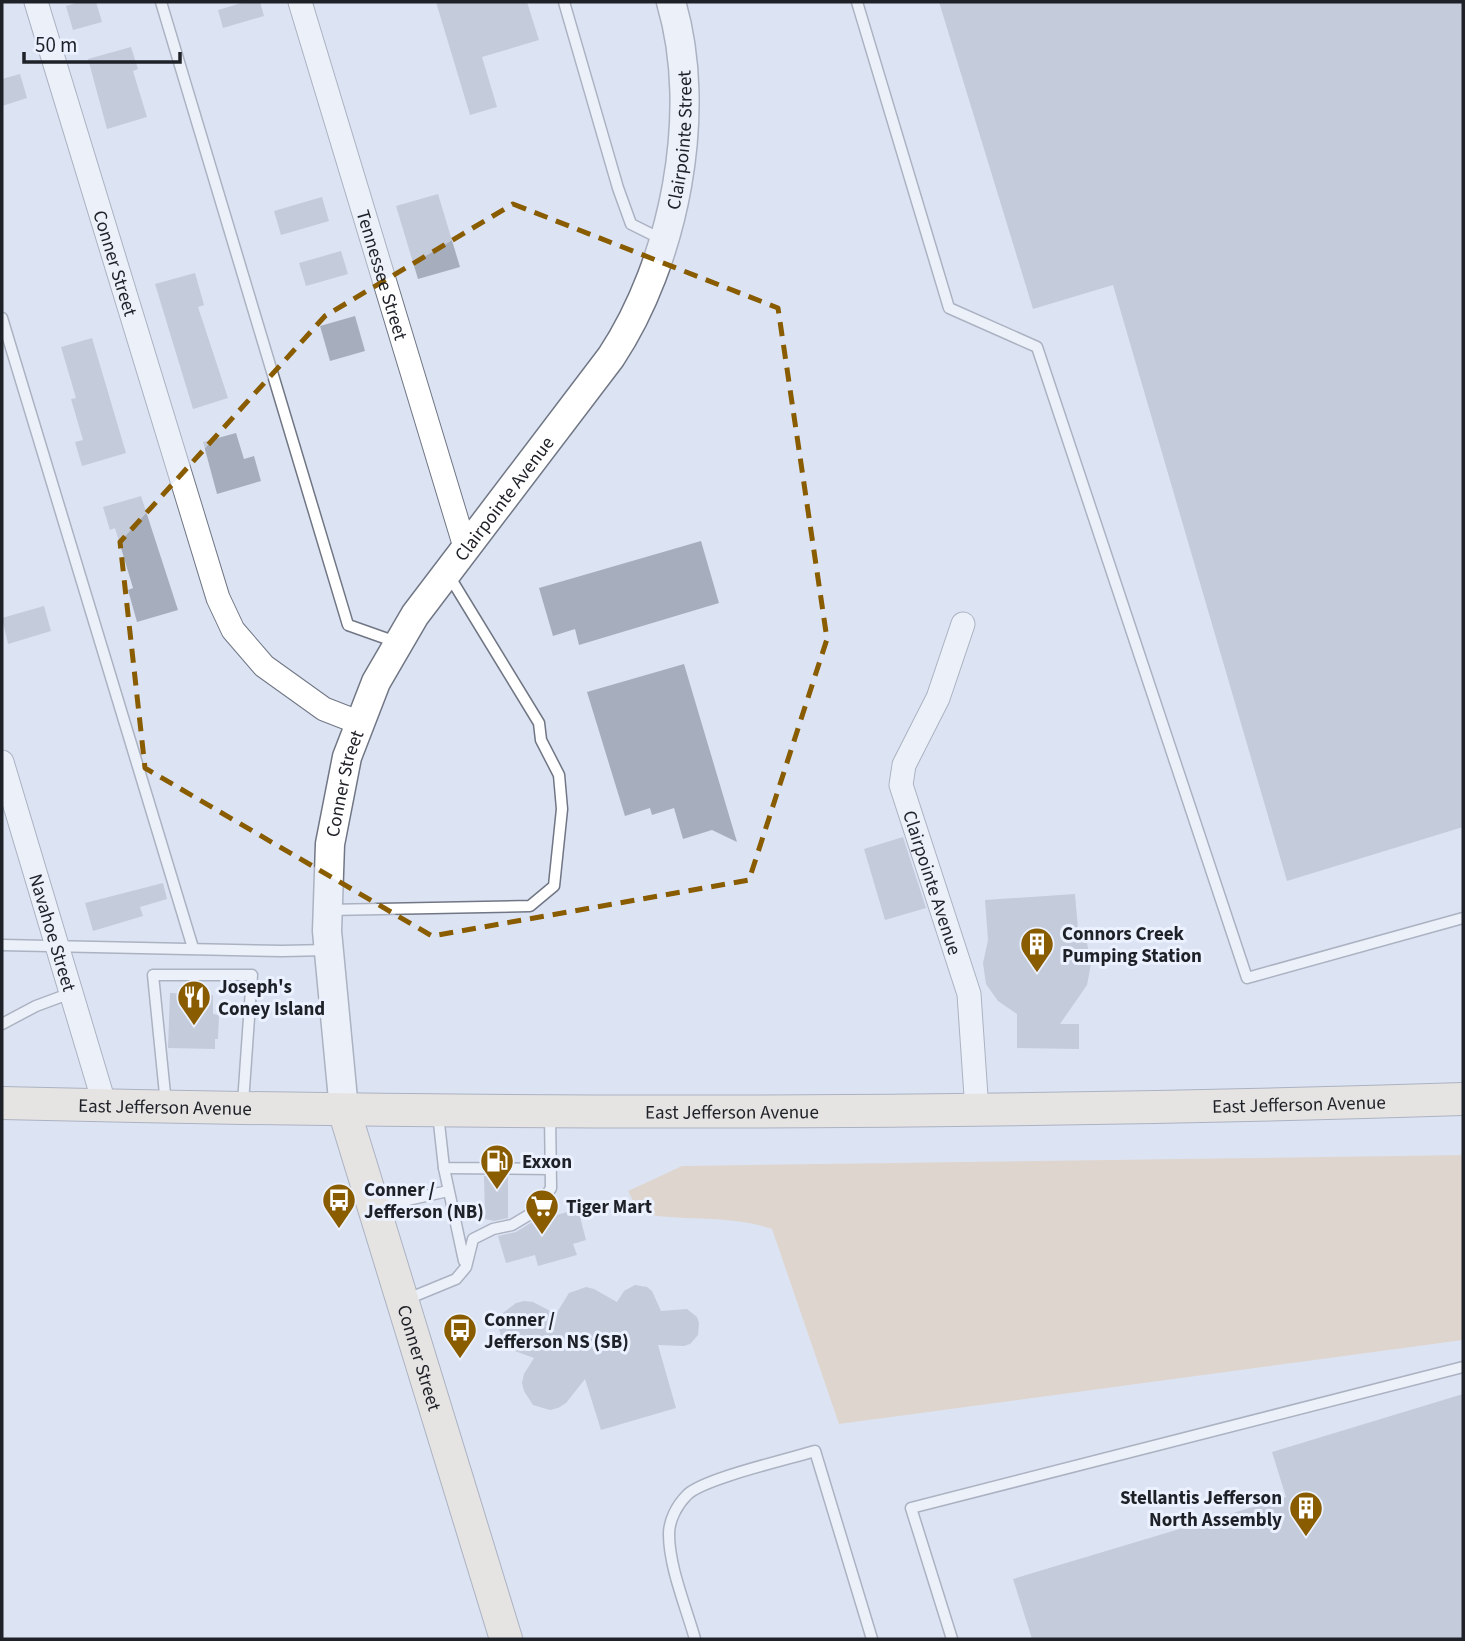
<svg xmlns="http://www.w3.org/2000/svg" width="1465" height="1641" viewBox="0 0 1465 1641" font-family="'Source Sans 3',sans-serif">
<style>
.green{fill:#e1c5a1}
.building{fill:#a6aebd}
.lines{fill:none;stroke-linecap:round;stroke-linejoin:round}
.service-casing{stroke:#707684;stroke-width:13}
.minor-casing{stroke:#707684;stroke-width:25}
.tertiary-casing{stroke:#707684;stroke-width:31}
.secondary-casing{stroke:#707684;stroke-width:34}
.service{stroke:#fff;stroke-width:10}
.minor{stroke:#fff;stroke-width:23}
.tertiary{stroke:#fff;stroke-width:28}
.secondary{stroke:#f2e3ce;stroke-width:32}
.marked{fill:none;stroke:#8a5c00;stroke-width:5;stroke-dasharray:14 9;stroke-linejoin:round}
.labels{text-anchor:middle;stroke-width:6;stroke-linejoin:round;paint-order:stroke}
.street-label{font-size:19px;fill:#1e2127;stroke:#ebf1fe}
.poi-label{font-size:19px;font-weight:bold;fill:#1e2127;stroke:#ebf1fe;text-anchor:start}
</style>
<rect width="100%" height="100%" fill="#dce4f4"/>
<path class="green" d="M 1463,1155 L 1463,1340 L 839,1424 L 772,1229 C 729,1214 682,1222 639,1213 L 628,1191 L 682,1166 Z"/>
<g class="building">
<path d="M 79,2 L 96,2 L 102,22 L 73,30 L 66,6 Z"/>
<path d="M 245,2 L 260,2 L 264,16 L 223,28 L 218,10 Z"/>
<path d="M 436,2 L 527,2 L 539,40 L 482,57 L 497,107 L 470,115 Z"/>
<path d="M 939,2 L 1463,2 L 1463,827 L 1287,881 L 1113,285 L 1033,309 Z"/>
<path d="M 131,47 L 138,69 L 133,71 L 147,117 L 107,129 L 88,59 Z"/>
<path d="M 20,74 L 27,98 L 2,106 L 2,79 Z"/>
<path d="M 438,194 L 460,267 L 418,279 L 396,206 Z"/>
<path d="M 322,197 L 329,221 L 281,235 L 274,211 Z"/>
<path d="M 341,251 L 348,274 L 306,286 L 299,263 Z"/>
<path d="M 195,273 L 204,305 L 198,307 L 228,398 L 193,409 L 155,284 Z"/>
<path d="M 355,316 L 365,351 L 330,361 L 320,326 Z"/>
<path d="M 92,338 L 126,453 L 82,466 L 75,442 L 83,440 L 71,399 L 76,398 L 61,347 Z"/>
<path d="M 236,433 L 244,459 L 254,456 L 261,481 L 217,494 L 203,442 Z"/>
<path d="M 141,496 L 178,610 L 137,622 L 128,590 L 133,588 L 115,528 L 110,530 L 103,507 Z"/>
<path d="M 701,541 L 719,603 L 579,645 L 575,629 L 553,636 L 539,588 Z"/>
<path d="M 44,606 L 51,631 L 8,644 L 2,618 Z"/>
<path d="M 684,664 L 737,842 L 712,830 L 683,839 L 674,808 L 652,815 L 650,808 L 625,816 L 587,692 Z"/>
<path d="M 903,837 L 926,908 L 885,920 L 864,849 Z"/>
<path d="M 163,883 L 167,899 L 140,907 L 143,916 L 93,931 L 85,903 Z"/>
<path d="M 1075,894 L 1078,929 L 1087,943 L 1091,964 L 1087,985 L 1060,1024 L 1079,1024 L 1079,1049 L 1017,1048 L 1017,1014 L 998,1001 L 986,984 L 983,963 L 988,940 L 985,900 Z"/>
<path d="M 170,993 L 213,995 L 213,1014 L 219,1015 L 218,1039 L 215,1039 L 215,1049 L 168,1048 Z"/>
<path d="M 484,1176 L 508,1176 L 508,1218 L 494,1221 L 485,1219 Z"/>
<path d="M 578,1209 L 586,1240 L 573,1244 L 577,1255 L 538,1266 L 535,1255 L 506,1263 L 498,1236 L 516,1232 L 532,1222 Z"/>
<path d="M 635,1285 L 647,1287 L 652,1291 L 661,1311 L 687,1309 L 697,1317 L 699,1323 L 698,1335 L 690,1344 L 684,1346 L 658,1345 L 676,1408 L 601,1430 L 585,1379 L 566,1403 L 558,1408 L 550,1410 L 533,1405 L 524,1391 L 522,1383 L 524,1374 L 534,1358 L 512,1350 L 505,1345 L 499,1330 L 503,1313 L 516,1303 L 524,1301 L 533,1302 L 556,1314 L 569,1293 L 586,1287 L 594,1289 L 617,1302 L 624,1291 Z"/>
<path d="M 1463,1394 L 1463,1639 L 1032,1639 L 1013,1579 L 1286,1497 L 1272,1452 Z"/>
</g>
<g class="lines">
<g class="service-casing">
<g id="service">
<path d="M 161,2 L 348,625 L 396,642"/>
<path d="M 564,2 L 618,188 L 631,224 L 663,240"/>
<path d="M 857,2 L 949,308 L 1037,347 L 1247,978 L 1463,918"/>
<path d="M 2,318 L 193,948"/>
<path d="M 328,910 L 530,906 L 554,886 L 562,809 L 559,775 L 541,740 L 539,723 L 448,574"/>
<path d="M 2,945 L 282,951 L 328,950"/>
<path d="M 2,1024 L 36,1006 L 71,993"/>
<path d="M 166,1104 L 153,975 L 252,975 L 243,1103"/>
<path d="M 438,1114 L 444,1168 L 551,1169"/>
<path d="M 444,1168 L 464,1261"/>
<path d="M 376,1207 L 448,1191"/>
<path d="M 405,1300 L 456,1279 L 466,1267 L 473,1239 L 493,1229 L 512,1225 L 537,1210 L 551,1188 L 550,1113"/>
<path d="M 695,1639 C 686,1607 669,1567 669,1534 C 669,1520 677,1505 687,1495 C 702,1479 789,1459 815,1451 L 872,1639"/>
<path d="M 952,1639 L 911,1508 L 1463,1367"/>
</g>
</g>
<g class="minor-casing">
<g id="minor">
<path id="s1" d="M 36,2 L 218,598 L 233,630 L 264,666 L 324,709 L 360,723"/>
<path id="s2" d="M 300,2 L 465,547"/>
<path id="s3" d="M 963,624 L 938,698 L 904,765 L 901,785 L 969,994 L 977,1111"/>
<path id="s4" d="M 2,762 L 105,1106"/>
</g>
</g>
<g class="tertiary-casing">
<g id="tertiary">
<path id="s5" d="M 344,1110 L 327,931 L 330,844 L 347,757 L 376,682 L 415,615 L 611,357 C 674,262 704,113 671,2"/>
</g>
</g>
<g class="secondary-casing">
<g id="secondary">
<path id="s6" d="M 2,1103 C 489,1115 976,1115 1463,1099"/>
<path id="s7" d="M 344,1110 L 506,1639"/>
</g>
</g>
<use href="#service" class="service"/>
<use href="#minor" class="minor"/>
<use href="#tertiary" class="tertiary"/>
<use href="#secondary" class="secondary"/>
</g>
<path d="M0 0H1465V1641H0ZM 513,204 L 778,308 L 827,639 L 749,880 L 432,936 L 145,768 L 120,542 L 325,316 Z" fill="#dce4f4" fill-opacity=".55" fill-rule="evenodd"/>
<path class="marked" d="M 513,204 L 778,308 L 827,639 L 749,880 L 432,936 L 145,768 L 120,542 L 325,316 Z"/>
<defs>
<g id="building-pin" transform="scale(1.75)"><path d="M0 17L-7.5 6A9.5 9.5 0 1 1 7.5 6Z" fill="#8a5c00" stroke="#ebf1fe"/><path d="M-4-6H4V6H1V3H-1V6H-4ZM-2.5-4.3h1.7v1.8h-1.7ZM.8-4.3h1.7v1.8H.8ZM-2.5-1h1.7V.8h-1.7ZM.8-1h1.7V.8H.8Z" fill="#fff"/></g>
<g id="restaurant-pin" transform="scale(1.75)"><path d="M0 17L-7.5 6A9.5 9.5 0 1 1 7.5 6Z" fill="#8a5c00" stroke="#ebf1fe"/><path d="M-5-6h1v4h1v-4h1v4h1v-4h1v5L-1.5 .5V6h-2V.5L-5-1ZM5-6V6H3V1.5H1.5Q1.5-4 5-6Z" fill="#fff"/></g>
<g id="fuel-pin" transform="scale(1.75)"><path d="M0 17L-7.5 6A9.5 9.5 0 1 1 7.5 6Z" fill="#8a5c00" stroke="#ebf1fe"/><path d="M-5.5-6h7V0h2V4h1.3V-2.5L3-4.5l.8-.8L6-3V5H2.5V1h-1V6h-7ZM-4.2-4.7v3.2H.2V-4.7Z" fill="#fff"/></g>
<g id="bus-pin" transform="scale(1.75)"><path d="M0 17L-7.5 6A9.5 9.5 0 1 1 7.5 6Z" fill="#8a5c00" stroke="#ebf1fe"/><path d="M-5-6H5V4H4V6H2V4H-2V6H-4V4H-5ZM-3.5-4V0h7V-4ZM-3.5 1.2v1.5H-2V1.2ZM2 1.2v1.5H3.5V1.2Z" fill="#fff"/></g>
<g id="supermarket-pin" transform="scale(1.75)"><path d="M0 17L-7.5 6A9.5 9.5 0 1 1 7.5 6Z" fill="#8a5c00" stroke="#ebf1fe"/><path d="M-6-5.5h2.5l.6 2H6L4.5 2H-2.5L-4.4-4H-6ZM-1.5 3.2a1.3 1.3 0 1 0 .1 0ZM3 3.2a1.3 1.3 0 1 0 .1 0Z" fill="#fff"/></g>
</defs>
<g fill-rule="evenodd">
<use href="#building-pin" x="1037" y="944"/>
<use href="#restaurant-pin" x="194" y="997"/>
<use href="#fuel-pin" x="497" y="1161"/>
<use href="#bus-pin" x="339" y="1200"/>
<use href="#supermarket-pin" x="542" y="1206"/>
<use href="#bus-pin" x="460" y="1330"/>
<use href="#building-pin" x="1306" y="1508"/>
</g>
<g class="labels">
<g class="street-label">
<text dy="7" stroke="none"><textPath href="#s5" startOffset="1068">Clairpointe Street</textPath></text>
<text dy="7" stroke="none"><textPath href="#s1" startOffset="273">Conner Street</textPath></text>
<text dy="7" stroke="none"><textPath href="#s2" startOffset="285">Tennessee Street</textPath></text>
<text dy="7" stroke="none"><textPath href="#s5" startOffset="660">Clairpointe Avenue</textPath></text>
<text dy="7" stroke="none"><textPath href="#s5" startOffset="329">Conner Street</textPath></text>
<text dy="7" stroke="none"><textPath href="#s3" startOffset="276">Clairpointe Avenue</textPath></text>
<text dy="7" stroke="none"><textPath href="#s4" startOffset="178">Navahoe Street</textPath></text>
<text dy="7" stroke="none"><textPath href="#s6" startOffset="1297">East Jefferson Avenue</textPath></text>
<text dy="7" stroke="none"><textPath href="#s6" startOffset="163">East Jefferson Avenue</textPath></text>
<text dy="7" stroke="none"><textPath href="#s6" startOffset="730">East Jefferson Avenue</textPath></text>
<text dy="7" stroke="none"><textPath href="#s7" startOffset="259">Conner Street</textPath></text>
</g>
<g class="poi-label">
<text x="1062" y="940">Connors Creek<tspan x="1062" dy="22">Pumping Station</tspan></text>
<text x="218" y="993">Joseph's<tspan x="218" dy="22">Coney Island</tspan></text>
<text x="522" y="1168">Exxon</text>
<text x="364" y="1196">Conner /<tspan x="364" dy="22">Jefferson (NB)</tspan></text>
<text x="566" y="1213">Tiger Mart</text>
<text x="484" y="1326">Conner /<tspan x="484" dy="22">Jefferson NS (SB)</tspan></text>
<text x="1282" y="1504" text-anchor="end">Stellantis Jefferson<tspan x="1282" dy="22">North Assembly</tspan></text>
</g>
</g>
<rect width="1465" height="1641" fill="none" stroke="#1e2127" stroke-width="7"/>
<path d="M24 52v10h156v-10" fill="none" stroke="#1e2127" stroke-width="3.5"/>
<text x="35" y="52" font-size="21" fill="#1e2127" stroke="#ebf1fe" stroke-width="5" paint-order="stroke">50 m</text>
</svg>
